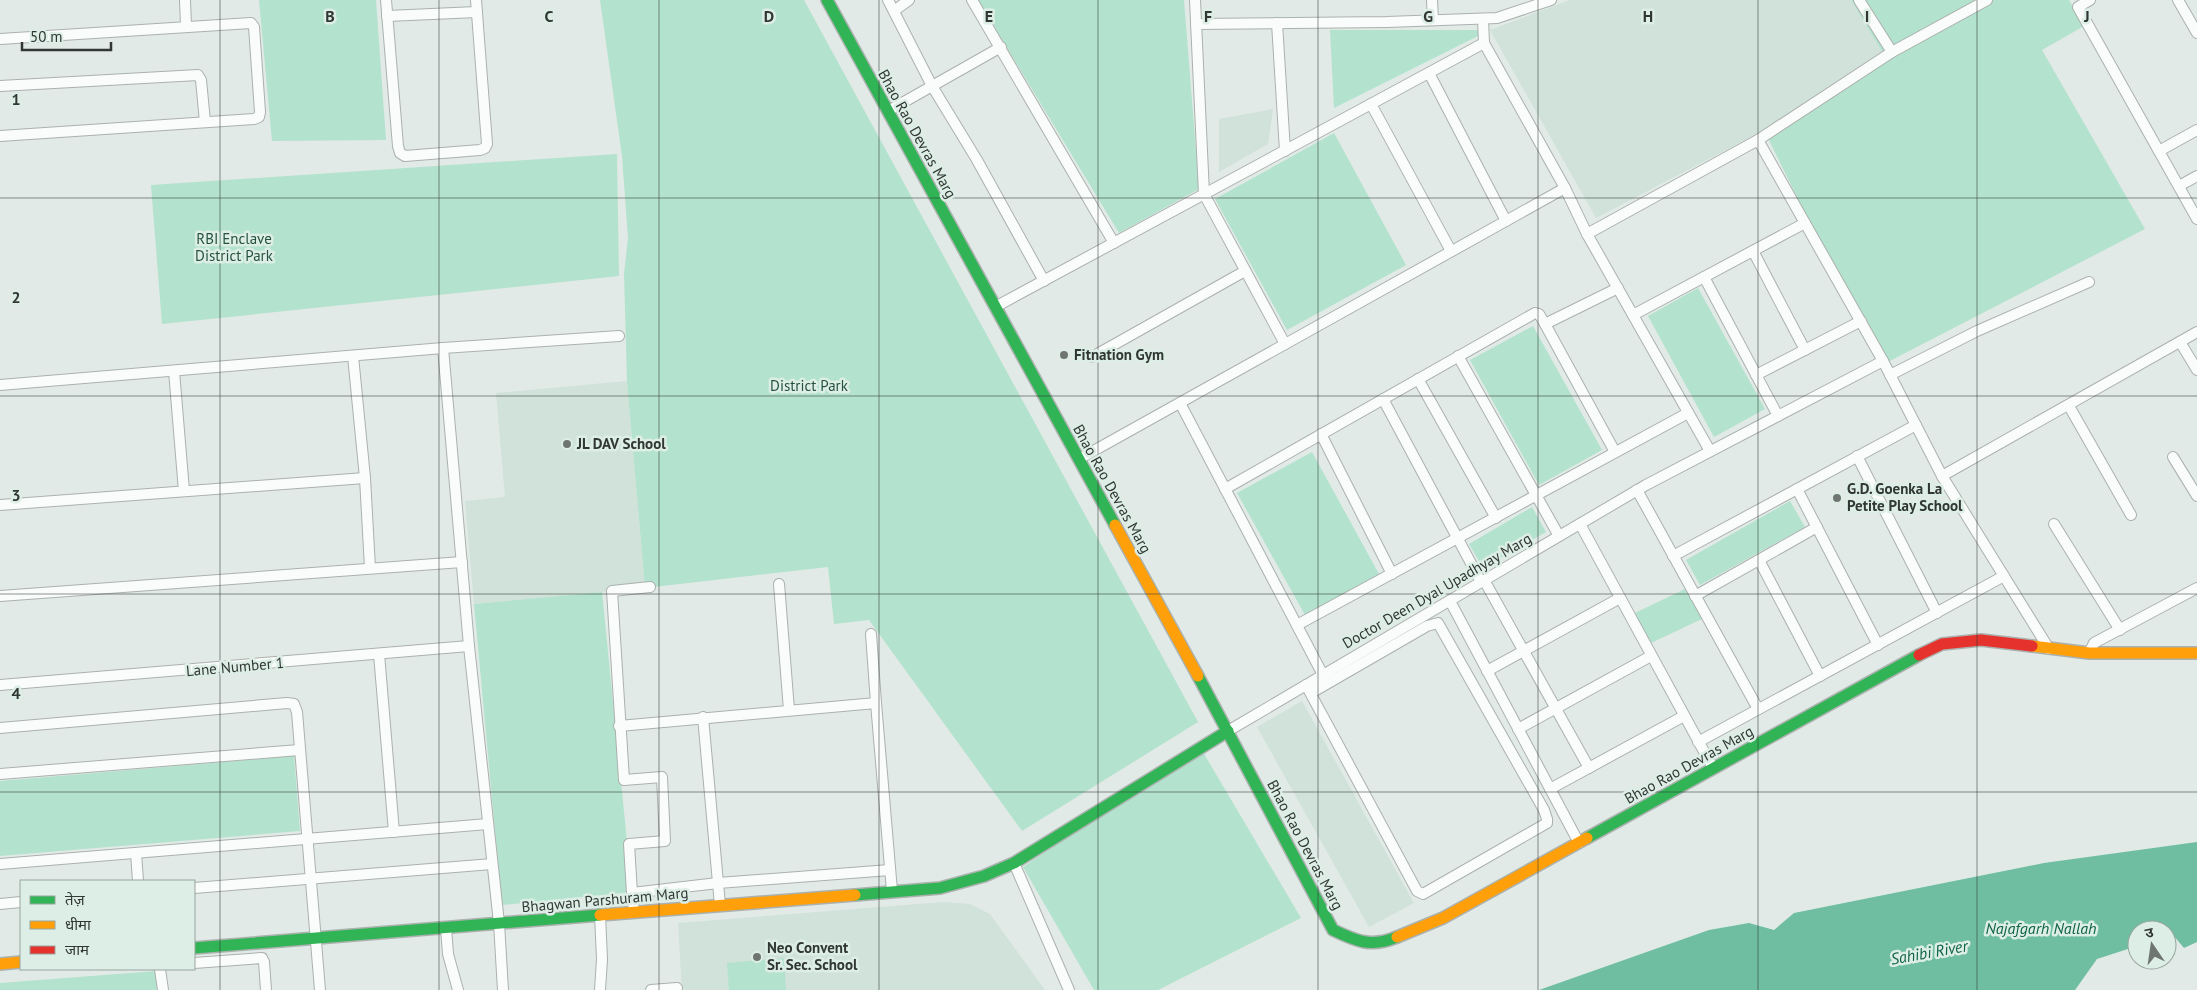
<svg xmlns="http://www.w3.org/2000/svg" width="2197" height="990" viewBox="0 0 2197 990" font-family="'PT Sans','Noto Sans Devanagari',sans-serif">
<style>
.built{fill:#d0e2d9}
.green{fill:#b3e2ce}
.water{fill:#6fbea1}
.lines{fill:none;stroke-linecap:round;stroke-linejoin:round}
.street-casing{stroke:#abb1ae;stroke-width:12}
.fast-casing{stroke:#abb1ae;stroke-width:14}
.slow-casing{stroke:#abb1ae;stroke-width:14}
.jam-casing{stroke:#abb1ae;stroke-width:14}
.street{stroke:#fafcfb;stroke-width:10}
.fast{stroke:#30b455;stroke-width:11}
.slow{stroke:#ff9f0a;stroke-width:11}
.jam{stroke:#e5322d;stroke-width:11}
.grid{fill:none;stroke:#313734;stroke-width:1;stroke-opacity:0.55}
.poi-dot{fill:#6f7672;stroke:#ddeee6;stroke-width:2}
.labels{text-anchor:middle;stroke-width:5;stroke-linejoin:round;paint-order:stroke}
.street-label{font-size:15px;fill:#313734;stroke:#ddeee6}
.park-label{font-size:15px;fill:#25513f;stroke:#ddeee6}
.poi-label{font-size:15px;font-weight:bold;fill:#313734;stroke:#ddeee6;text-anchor:start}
.water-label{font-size:16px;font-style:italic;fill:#0f6348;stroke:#ddeee6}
.grid-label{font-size:16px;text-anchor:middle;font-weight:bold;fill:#313734;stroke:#ddeee6;stroke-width:5;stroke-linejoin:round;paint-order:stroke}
</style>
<rect width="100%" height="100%" fill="#e1eae6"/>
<g class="built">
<path d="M 1570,0 L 1851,0 L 1887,60 L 1764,130 L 1596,218 L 1490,30 Z"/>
<path d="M 1273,109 L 1268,144 L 1219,172 L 1219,119 Z"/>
<path d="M 627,381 L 645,588 L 474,604 L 465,501 L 505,497 L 496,393 Z"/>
<path d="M 1302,701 L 1414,903 L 1369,927 L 1257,727 Z"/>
<path d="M 944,902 L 970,904 L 990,914 L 1045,990 L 682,990 L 678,923 Z"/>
</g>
<g class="green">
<path d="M 259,0 L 376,0 L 386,140 L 272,141 Z"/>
<path d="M 600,0 L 804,0 L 1198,722 L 1022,831 L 869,620 L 834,624 L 828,567 L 645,588 L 627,381 L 624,274 L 628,238 L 622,156 Z"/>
<path d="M 978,0 L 1184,0 L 1199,189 L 1119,233 Z"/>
<path d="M 1851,0 L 2069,0 L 2084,26 L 2042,50 L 2145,229 L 1880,366 L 1764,130 L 1887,60 Z"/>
<path d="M 1330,30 L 1490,30 L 1334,108 Z"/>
<path d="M 1334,133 L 1406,265 L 1287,330 L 1215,199 Z"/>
<path d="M 617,154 L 619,276 L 162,324 L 151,185 Z"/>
<path d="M 1698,288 L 1765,409 L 1714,437 L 1648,316 Z"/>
<path d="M 1533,326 L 1602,450 L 1539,485 L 1470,360 Z"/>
<path d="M 1312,452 L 1379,574 L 1305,615 L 1237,493 Z"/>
<path d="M 1790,501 L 1805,527 L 1700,585 L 1686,560 Z"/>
<path d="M 1532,507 L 1546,532 L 1483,568 L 1469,544 Z"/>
<path d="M 1687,588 L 1704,618 L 1651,643 L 1635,613 Z"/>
<path d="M 602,592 L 632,892 L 502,905 L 474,604 Z"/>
<path d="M 1200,747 L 1301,918 L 1158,990 L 1094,990 L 1023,867 Z"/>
<path d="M 294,756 L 300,831 L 0,856 L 0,781 Z"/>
<path d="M 784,958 L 786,990 L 729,990 L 727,963 Z"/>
<path d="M 157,971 L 158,990 L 0,990 L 0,983 Z"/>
</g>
<path class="water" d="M 2197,842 L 2197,942 L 2184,948 L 2173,935 L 2167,936 L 2167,930 L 2137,930 L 2137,946 L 2097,959 L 2075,990 L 1539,990 L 1709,930 L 1749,923 L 1774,930 L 1794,913 L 2044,863 Z"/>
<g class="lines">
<g class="street-casing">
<g id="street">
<path d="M 185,0 L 186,26"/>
<path d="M 386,0 L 398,146 L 400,153 L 405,156 L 480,150 L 485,148 L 487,144 L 476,0"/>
<path d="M 888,0 L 932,86 L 977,160 L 1044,281"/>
<path d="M 972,0 L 1114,243"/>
<path d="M 1195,0 L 1204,194 L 1285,344"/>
<path d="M 1432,0 L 1433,20"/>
<path d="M 1859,0 L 1892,52"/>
<path d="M 2090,0 L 2078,7 L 2197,219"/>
<path d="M 2178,0 L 2197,33"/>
<path d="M 894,11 L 909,0"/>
<path d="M 387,16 L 477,12"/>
<path d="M 1483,19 L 1484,43 L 1565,188 L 1587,234 L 1710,451"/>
<path d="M 1277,23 L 1285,151"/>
<path d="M 1196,24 L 1387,22 L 1497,18 L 1551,0"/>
<path d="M 0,39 L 251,23 L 254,27 L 260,112 L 259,117 L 254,119 L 0,136"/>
<path d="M 1429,73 L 1506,221"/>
<path d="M 0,86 L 198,75 L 201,80 L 205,122"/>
<path d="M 1371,104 L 1451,251"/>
<path d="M 888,111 L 1001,47"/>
<path d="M 1758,140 L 1883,361 L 1942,476 L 2049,649"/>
<path d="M 2159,151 L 2197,130"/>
<path d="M 2179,186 L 2197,176"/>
<path d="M 1587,234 L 1758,140 L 1892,52 L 1987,0"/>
<path d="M 1753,251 L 1805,350"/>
<path d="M 1704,277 L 1778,416"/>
<path d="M 995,307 L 1484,43"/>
<path d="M 1633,315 L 1805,223"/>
<path d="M 1545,324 L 1618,288"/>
<path d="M 2180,342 L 2197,370"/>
<path d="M 443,348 L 469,646 L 499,923 L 503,990"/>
<path d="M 353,356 L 365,478 L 370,568"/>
<path d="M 1458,356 L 1559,536"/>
<path d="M 1092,357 L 1245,271"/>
<path d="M 174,371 L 184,491"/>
<path d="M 1756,375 L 1861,321"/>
<path d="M 1890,375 L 1977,331 L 2089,282"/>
<path d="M 1418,379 L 1496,518"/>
<path d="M 0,385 L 443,348 L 619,336"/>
<path d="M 1383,399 L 1481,582"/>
<path d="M 1180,403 L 1323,675"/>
<path d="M 2069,406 L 2131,515"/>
<path d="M 1321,434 L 1392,574"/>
<path d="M 1857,456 L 1937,613"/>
<path d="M 2173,457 L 2197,496"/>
<path d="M 1079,459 L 1565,188"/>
<path d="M 1942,476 L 2197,332"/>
<path d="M 1225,489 L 1535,313 L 1539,314 L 1545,324 L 1615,452"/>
<path d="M 1797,489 L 1878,645"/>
<path d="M 1637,490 L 1758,709"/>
<path d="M 0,505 L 365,478"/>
<path d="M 1580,524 L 1713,768"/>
<path d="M 2054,524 L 2120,630"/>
<path d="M 1673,556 L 1916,425"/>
<path d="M 1759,560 L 1820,676"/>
<path d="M 1484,580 L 1589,768"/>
<path d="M 779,584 L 789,710"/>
<path d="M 650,587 L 612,591 L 624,780 L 662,777 L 665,841 L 629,844 L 632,893 L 718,883 L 890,870"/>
<path d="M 0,596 L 462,562"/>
<path d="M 1695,596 L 1817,527"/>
<path d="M 1450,601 L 1579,843"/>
<path d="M 1297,625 L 1688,413"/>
<path d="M 871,634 L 876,703"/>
<path d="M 2089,653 L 2094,643 L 2197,588"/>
<path d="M 379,654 L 394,832"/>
<path d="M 1487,671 L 1620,598"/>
<path d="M 0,685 L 469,646"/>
<path d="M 1306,685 L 1417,891 L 1423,894 L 1547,823 L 1547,819 L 1544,810 L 1438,623 L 1427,626 L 1311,693"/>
<path d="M 703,717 L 720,905"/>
<path d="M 619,726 L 876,703 L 892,891"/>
<path d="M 0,728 L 287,703 L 294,704 L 297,712 L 320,990"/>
<path d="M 1518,729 L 1651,656"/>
<path d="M 1228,731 L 1646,485 L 1883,361"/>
<path d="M 1698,742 L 2004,576"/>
<path d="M 0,774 L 299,750"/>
<path d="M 1550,789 L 1684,716"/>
<path d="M 136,853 L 138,881"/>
<path d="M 1014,863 L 1069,990"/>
<path d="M 0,864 L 488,824"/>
<path d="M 194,888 L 492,864"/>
<path d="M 632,893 L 634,912"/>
<path d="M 0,904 L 21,902"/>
<path d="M 600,915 L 602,959 L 600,990"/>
<path d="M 446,928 L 448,954 L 458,990"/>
<path d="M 194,963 L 262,958 L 264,962 L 266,990"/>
<path d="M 160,969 L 163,990"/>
<path d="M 651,990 L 677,988"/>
</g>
</g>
<g class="fast-casing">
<g id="fast">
<path d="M 827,0 L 1115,525"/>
<path d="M 1198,676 L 1333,930 C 1356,941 1371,948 1397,937"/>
<path d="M 1587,838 L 1919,655"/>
<path d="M 855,895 L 940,888 L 984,876 L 1014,863 L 1228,731"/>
<path d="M 194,948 L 600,915"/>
</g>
</g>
<g class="slow-casing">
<g id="slow">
<path d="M 1115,525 L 1198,676"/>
<path d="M 2032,646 L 2089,653 L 2197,653"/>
<path d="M 600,915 L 855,895"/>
<path d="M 1397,937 L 1443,918 L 1587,838"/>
<path d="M 0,964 L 21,962"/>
</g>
</g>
<g class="jam-casing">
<path id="jam" d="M 1919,655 L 1942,644 L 1981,640 L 2032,646"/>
</g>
<use href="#street" class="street"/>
<use href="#fast" class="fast"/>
<use href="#slow" class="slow"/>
<use href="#jam" class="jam"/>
</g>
<path class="grid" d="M 220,0 L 220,990M 439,0 L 439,990M 659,0 L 659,990M 879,0 L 879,990M 1098,0 L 1098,990M 1318,0 L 1318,990M 1538,0 L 1538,990M 1758,0 L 1758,990M 1977,0 L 1977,990M 0,198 L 2197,198M 0,396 L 2197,396M 0,594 L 2197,594M 0,792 L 2197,792"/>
<g class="poi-dot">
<circle cx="1064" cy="355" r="5"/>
<circle cx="567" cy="444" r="5"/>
<circle cx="1837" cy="498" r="5"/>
<circle cx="757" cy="957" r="5"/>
</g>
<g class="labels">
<g class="street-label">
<text transform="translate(917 134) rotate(61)" y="5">Bhao Rao Devras Marg</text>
<text transform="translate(1112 489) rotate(61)" y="5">Bhao Rao Devras Marg</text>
<text transform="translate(1437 591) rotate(-30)" y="5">Doctor Deen Dyal Upadhyay Marg</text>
<text transform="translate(235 667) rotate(-5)" y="5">Lane Number 1</text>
<text transform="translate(1689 765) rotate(-29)" y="5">Bhao Rao Devras Marg</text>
<text transform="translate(1305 845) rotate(62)" y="5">Bhao Rao Devras Marg</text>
<text transform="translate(605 900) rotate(-5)" y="5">Bhagwan Parshuram Marg</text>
</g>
<g class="park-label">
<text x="234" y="244">RBI Enclave<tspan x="234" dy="17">District Park</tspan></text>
<text x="809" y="391">District Park</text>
</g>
<g class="poi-label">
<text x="1074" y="360">Fitnation Gym</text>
<text x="577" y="449">JL DAV School</text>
<text x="1847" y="494">G.D. Goenka La<tspan x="1847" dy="17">Petite Play School</tspan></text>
<text x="767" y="953">Neo Convent<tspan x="767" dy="17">Sr. Sec. School</tspan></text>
</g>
<g class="water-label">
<text x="2041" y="934">Najafgarh Nallah</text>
<text transform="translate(1929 952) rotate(-10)" y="6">Sahibi River</text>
</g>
</g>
<g class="grid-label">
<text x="330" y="22">B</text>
<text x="549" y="22">C</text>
<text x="769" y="22">D</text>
<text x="989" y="22">E</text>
<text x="1208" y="22">F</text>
<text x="1428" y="22">G</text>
<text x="1648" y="22">H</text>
<text x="1867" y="22">I</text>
<text x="2087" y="22">J</text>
<text x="16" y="105">1</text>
<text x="16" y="303">2</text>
<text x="16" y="501">3</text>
<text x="16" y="699">4</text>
</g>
<rect x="20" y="880" width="175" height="90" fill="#ddeee6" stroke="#98a59f"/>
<rect x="30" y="896" width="25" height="8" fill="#30b455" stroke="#98a59f"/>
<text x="65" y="905" font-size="15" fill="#313734">तेज़</text>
<rect x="30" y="921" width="25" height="8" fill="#ff9f0a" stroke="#98a59f"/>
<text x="65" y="930" font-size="15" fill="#313734">धीमा</text>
<rect x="30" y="946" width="25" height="8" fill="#e5322d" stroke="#98a59f"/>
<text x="65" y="955" font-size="15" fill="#313734">जाम</text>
<g transform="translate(2152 945) rotate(347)"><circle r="24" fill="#ddeee6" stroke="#98a59f"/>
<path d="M0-4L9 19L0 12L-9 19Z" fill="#6f7672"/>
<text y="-8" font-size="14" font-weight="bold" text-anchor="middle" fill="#313734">उ</text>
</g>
<path d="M22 42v8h89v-8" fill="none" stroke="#313734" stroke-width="2.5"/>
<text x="30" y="42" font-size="15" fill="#313734" stroke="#ddeee6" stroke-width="4" paint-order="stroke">50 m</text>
</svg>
